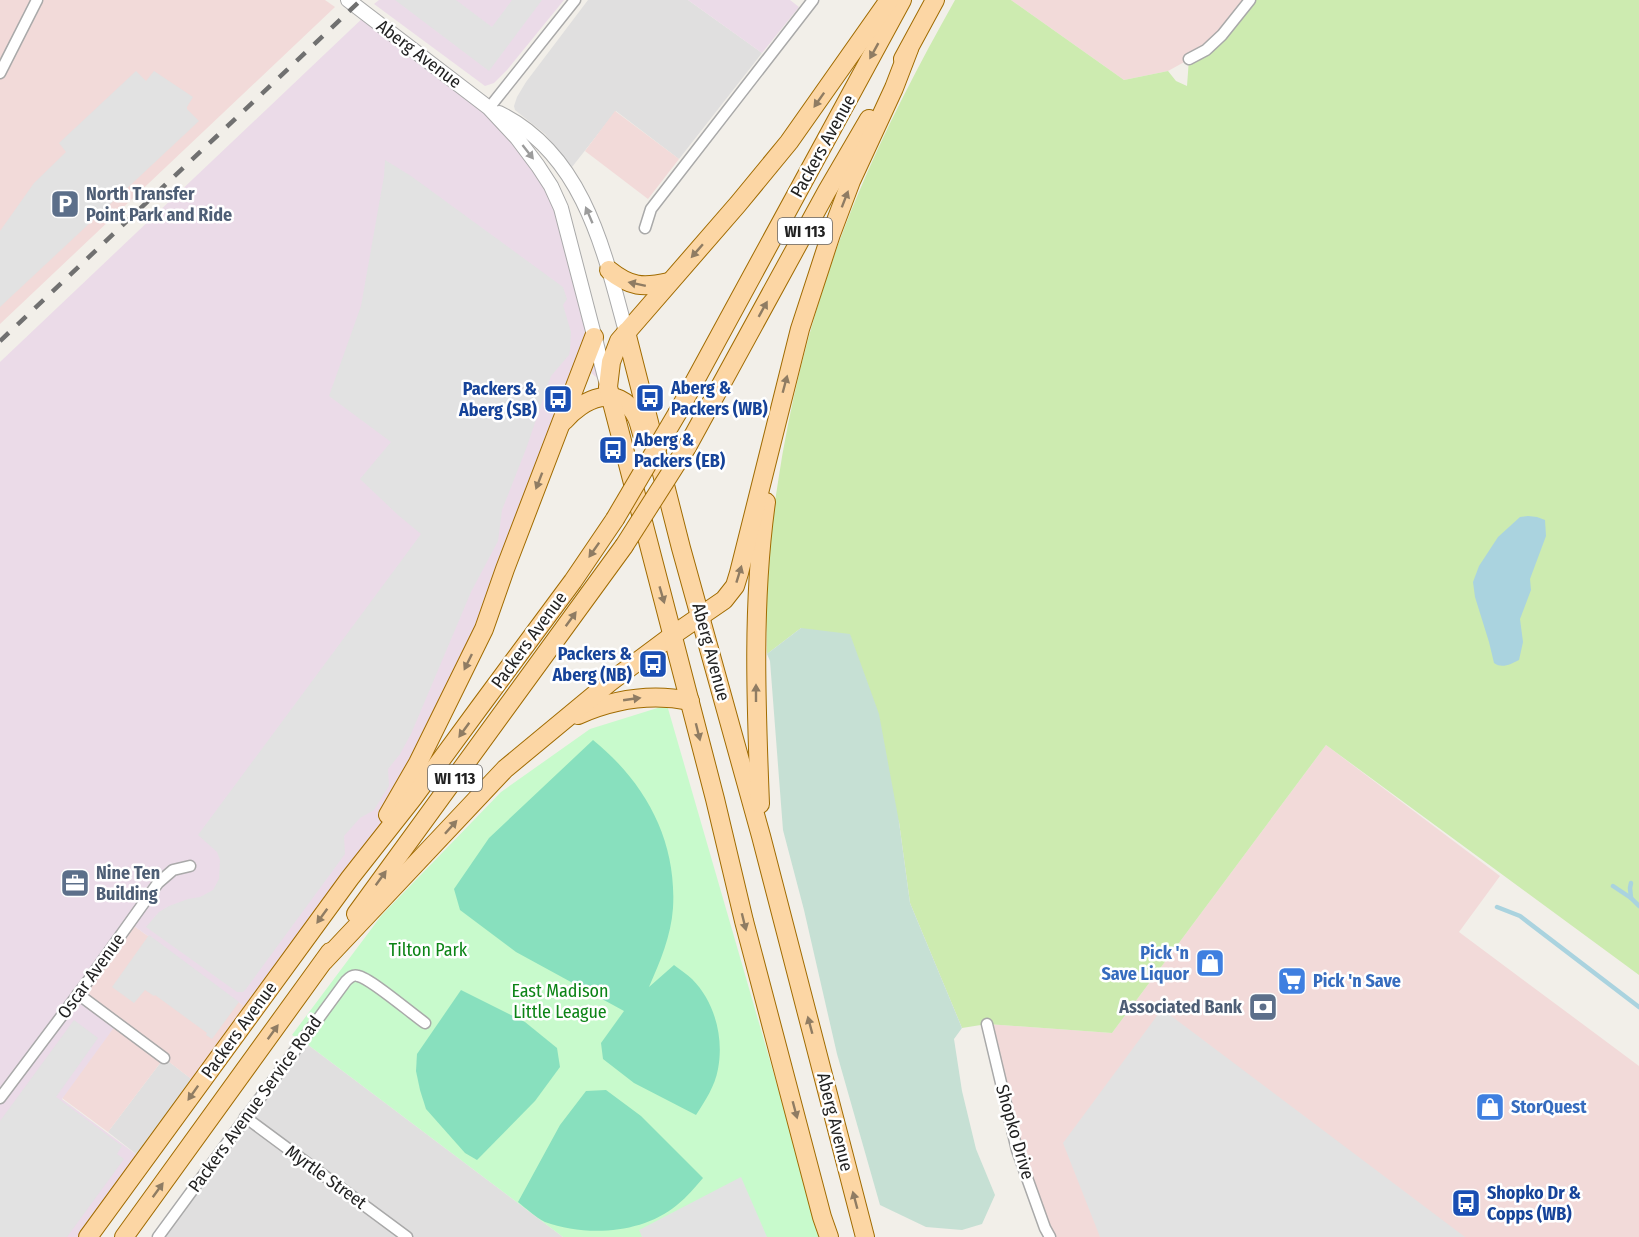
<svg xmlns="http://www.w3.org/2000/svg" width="1639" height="1237" viewBox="0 0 1639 1237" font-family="'Fira Sans Condensed',sans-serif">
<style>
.residential{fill:#e0dfdf}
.commercial{fill:#f2dad9}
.industrial{fill:#ebdbe8}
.grass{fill:#cdebb0}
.wetland{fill:#c6e0d4}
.park{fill:#c8facc}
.pitch{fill:#88e0be}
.parking{fill:#e2e2e2}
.water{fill:#aad3df}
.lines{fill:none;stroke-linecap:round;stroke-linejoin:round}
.stream{stroke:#aad3df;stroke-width:4.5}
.minor-casing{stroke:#a9a9a9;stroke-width:13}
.tertiary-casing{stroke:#a9a9a9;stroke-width:16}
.primary-casing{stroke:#a06b00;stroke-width:20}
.minor{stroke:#fff;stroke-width:10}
.tertiary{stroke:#fff;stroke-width:14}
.primary{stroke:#fcd6a4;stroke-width:18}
.rail{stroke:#707070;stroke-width:4.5;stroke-dasharray:12 12;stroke-linecap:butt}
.primary-bridge-casing{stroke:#a06b00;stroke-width:20;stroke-linecap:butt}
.primary-bridge{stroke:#fcd6a4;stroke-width:18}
.oneway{fill:#8f7c63}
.oneway2{fill:#9c9c9c}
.labels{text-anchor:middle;stroke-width:5;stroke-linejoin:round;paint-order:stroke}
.shield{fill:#fff;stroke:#646464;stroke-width:1.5}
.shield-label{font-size:16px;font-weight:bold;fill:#222}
.street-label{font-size:18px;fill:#222;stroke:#fff}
.service-label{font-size:18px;font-weight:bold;fill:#4e5e75;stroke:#fff;text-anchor:start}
.transit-label{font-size:18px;font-weight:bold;fill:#164399;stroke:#fff;text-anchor:start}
.park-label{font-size:18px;fill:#0c8416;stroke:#fff}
.shop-label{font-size:18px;font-weight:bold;fill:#366cbe;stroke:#fff;text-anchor:start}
</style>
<rect width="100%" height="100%" fill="#f2efe9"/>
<g class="residential">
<path d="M 588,0 L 688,0 L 762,53 L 679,159 L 616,111 L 572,167 L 545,134 L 515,110 L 514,106 L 517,97 L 526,82 Z"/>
<path d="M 307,1044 L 563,1237 L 164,1237 Z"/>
<path d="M 164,1058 L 199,1085 L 145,1161 L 108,1132 Z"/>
</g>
<g class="commercial">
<path d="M 0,0 L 325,0 L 335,7 L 0,324 Z"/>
<path d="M 1011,0 L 1250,0 L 1206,50 L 1168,71 L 1124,80 Z"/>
<path d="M 615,111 L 679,159 L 648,199 L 585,151 Z"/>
<path d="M 1326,745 L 1500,876 L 1459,932 L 1639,1066 L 1639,1237 L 1050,1237 L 1017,1150 L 987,1024 L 1112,1033 Z"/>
<path d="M 130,923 L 252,1012 L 199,1085 L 164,1058 L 108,1132 L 62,1098 L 117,1022 L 78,994 Z"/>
</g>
<g class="industrial">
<path d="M 379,0 L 564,0 L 507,70 L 494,83 L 485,86 L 374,4 Z"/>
<path d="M 688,0 L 790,0 L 799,7 L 762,53 Z"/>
<path d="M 367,14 L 489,108 L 551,186 L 608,387 L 583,366 L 567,413 L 418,763 L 357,869 L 252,1012 L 130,923 L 79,993 L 118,1022 L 62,1099 L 145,1161 L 88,1237 L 0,1237 L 0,362 Z"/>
</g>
<path class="grass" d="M 955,0 L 1011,0 L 1124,80 L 1168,71 L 1176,81 L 1187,86 L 1189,59 L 1206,50 L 1250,0 L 1639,0 L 1639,975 L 1326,745 L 1112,1033 L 987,1024 L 962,1028 L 910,903 L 899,822 L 801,628 L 767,654 C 767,624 765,593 767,563 C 769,536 774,509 778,482 C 792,388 819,287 856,199 C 884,131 919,64 955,0 Z"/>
<path class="wetland" d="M 801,628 L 850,634 L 879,714 L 899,822 L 910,903 L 962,1028 L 954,1039 L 962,1091 L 976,1149 L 995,1195 L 982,1224 L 962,1230 L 926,1227 L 880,1205 L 837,1054 L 804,910 L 783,830 L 770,661 L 767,654 Z"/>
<path class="park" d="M 667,705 L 821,1237 L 563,1237 L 307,1044 L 292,1035 L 381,916 L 501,792 L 590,729 Z"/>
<g class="pitch">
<path d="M 593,740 C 645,782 677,840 673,908 C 671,936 660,962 649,987 L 674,965 C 680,970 687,974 692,979 C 715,1002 724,1038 718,1069 C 715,1086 705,1101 696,1115 L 634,1083 L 603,1059 L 601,1043 L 624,1011 L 516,952 L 460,910 L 454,889 L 489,838 Z"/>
<path d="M 461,990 L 525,1022 L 557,1048 L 560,1067 L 535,1101 L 477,1160 L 465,1153 L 426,1109 L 420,1090 L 416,1071 L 417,1054 Z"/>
<path d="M 606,1090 L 641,1116 L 703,1178 C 695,1187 687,1197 677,1205 C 642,1234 586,1237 545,1222 C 535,1217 527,1209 518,1202 L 560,1125 L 586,1091 Z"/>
</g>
<g class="parking">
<path d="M 395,0 L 456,0 L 492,27 L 512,0 L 542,0 L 489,71 Z"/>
<path d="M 136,71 L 146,81 L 154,71 L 193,97 L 187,107 L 187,109 L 199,121 L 0,307 L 0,231 L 34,183 L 66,152 L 59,143 Z"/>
<path d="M 385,160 L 411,176 L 563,287 L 567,299 L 563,305 L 571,332 L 570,350 L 569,355 L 551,376 L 526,449 L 502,510 L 498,541 L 471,592 L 411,734 L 400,754 L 388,769 L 389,786 L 374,810 L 360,818 L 344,836 L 345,854 L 246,989 L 243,992 L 237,992 L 146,927 L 159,912 L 169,906 L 188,899 L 200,897 L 213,890 L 219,879 L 220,860 L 217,852 L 198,835 L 421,534 L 398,515 L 360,479 L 391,442 L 329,396 L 361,306 L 384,176 Z"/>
<path d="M 149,935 L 239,1002 L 212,1039 L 206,1035 L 207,1033 L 155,995 L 154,996 L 145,990 L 134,1003 L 112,987 Z"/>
<path d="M 1162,1009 L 1465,1237 L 1100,1237 L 1063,1143 Z"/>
<path d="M 74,1020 L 98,1038 L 56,1097 L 122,1146 L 117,1154 L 124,1159 L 67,1237 L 0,1237 L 0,1121 Z"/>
<path d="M 741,1177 L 767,1237 L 642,1237 L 639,1230 Z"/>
</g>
<path class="water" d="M 1528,516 L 1537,517 L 1545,520 L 1546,536 L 1530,579 L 1531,590 L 1520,619 L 1523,642 L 1519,660 C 1511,664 1502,669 1494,663 L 1489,642 L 1475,597 L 1473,582 L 1479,566 L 1498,537 L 1520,517 Z"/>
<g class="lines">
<g class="stream">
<path d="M 1613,886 L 1631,898 L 1639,906"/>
<path d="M 1631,898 L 1630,888 L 1631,883"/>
<path d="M 1497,907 L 1520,916 L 1639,1007"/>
</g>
<g class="minor-casing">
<g id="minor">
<path d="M 1189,59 L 1206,50 L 1222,35 L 1250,0"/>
<path d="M 0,73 L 37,0"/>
<path d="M 489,108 L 575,0"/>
<path d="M 645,228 L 651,209 L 813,0"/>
<path d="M 78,994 L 164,1058"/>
<path d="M 987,1024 L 1017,1150 L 1045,1228 L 1050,1237"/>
<path d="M 0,1098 L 88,981 L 158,883 L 173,870 L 190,866"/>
<path d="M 245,1117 L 407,1237"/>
<path d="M 158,1237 L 346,981 C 349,978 353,974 358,976 C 370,978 412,1014 425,1023"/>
</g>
</g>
<g class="tertiary-casing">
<g id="tertiary">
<path d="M 348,0 L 489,108 L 517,138 L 538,166 L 551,186 L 561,208 L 606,381"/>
<path d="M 499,113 C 583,154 604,250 626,332"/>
</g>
</g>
<g class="primary-casing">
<g id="primary">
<path d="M 903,59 L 935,0"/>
<path d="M 609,270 C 630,287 643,288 669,282"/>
<path d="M 626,332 L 681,548 L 761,836 L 865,1237"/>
<path d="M 678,412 L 902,0"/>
<path d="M 564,421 C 582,399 618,382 636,416 C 639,421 640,428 642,434"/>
<path d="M 687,447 L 827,191 L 869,119"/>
<path d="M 578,715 C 614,699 651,693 690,701"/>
<path d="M 760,804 C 756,703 752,602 766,502"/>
<path d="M 388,815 L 418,763 L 484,629 L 505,569 L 594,337"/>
<path d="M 356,914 L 624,546"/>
<path d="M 324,961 L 505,769 L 610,682 L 673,635 L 724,600 L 735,586 L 739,573 L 800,329 L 831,234 L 851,181 L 894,88 L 909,49"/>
<path d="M 88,1237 L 350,878 L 413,798 L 479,708 L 573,581 L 615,519"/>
<path d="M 124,1237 L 330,952"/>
<path d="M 829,1237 L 822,1217 L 744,921 L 715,799 L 608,387 L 611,362 L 619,341 L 738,204 L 789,142 L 889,0"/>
</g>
</g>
<use href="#minor" class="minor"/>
<use href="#tertiary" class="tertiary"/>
<use href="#primary" class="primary"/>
<path class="rail" d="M 0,341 L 361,0"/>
<g class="primary-bridge-casing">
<g id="primary-bridge">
<path d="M 615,519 L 678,412"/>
<path d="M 624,546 L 687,447"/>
</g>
</g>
<use href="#primary-bridge" class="primary-bridge"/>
</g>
<defs><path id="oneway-solid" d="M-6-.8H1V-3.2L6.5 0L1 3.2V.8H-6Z" transform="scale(1.5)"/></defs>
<g class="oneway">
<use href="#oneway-solid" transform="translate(874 51) rotate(119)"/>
<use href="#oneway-solid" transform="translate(819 100) rotate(125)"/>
<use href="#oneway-solid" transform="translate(845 199) rotate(-69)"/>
<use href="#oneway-solid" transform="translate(697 251) rotate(131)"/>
<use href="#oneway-solid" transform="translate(637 284) rotate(-168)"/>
<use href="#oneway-solid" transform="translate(763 309) rotate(-61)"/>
<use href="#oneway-solid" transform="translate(785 384) rotate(-75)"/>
<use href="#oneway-solid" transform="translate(539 481) rotate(111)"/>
<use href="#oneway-solid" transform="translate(594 550) rotate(125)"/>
<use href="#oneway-solid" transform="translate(739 574) rotate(-73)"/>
<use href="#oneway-solid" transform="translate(662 595) rotate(74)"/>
<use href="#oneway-solid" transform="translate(571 619) rotate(-54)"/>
<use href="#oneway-solid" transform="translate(468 662) rotate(116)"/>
<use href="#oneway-solid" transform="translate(756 693) rotate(-90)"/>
<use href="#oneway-solid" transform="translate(632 699) rotate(-8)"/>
<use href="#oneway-solid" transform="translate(464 730) rotate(126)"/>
<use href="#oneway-solid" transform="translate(698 732) rotate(76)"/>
<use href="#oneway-solid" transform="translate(451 827) rotate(-48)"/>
<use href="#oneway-solid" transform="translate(381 878) rotate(-54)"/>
<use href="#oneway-solid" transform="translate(322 916) rotate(126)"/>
<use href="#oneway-solid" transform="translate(744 922) rotate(76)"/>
<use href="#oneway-solid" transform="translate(810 1025) rotate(-105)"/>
<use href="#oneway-solid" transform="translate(273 1032) rotate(-54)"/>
<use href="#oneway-solid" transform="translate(193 1093) rotate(125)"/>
<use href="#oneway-solid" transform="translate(795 1110) rotate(75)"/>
<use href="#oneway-solid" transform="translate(158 1190) rotate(-54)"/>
<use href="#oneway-solid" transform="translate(855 1200) rotate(-105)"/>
</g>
<g class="oneway2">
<use href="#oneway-solid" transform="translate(528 152) rotate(52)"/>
<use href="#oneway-solid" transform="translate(589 215) rotate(-113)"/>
</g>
<defs>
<g id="parking-square" transform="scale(1.5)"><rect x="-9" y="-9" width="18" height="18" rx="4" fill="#5c6f8a" stroke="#fff"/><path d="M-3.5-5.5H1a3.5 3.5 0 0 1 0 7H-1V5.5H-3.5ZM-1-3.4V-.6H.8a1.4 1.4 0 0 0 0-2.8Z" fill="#fff"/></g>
<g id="bus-square" transform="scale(1.5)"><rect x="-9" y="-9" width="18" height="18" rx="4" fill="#1a4fb4" stroke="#fff"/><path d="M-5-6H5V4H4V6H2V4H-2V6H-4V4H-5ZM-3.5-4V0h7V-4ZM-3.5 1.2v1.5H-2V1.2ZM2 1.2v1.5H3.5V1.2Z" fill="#fff"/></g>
<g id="office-square" transform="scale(1.5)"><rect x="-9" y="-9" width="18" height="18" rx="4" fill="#5c6f8a" stroke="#fff"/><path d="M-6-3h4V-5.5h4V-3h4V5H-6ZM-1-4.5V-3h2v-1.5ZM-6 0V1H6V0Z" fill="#fff"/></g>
<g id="shop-square" transform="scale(1.5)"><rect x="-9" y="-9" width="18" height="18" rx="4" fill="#3f7fe0" stroke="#fff"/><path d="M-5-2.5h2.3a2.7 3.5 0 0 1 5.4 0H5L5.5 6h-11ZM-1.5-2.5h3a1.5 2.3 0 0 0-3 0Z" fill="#fff"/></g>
<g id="supermarket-square" transform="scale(1.5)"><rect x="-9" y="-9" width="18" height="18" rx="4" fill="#3f7fe0" stroke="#fff"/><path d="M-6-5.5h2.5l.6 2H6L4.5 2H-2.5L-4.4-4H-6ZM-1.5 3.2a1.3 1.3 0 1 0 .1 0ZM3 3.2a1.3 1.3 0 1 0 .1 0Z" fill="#fff"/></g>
<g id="bank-square" transform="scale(1.5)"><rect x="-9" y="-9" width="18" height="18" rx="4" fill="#5c6f8a" stroke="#fff"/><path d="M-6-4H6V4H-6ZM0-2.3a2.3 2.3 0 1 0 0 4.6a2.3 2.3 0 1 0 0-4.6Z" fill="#fff"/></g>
</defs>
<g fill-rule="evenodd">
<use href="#parking-square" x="65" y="204"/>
<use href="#bus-square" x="650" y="398"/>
<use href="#bus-square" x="558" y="399"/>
<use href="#bus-square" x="613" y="450"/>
<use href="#bus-square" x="653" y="664"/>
<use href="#office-square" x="75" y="883"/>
<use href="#shop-square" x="1210" y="963"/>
<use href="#supermarket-square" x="1292" y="981"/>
<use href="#bank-square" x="1263" y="1007"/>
<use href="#shop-square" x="1490" y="1107"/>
<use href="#bus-square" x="1466" y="1203"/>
</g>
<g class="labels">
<g class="shield">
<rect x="778" y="218" width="54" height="26" rx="4.5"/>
<rect x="428" y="765" width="54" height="26" rx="4.5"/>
</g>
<g class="shield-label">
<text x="805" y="237">WI 113</text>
<text x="455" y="784">WI 113</text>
</g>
<g class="street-label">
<text transform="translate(419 54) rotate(37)" y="6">Aberg Avenue</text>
<text transform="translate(823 146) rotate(-61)" y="6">Packers Avenue</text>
<text transform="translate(529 640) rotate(-54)" y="6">Packers Avenue</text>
<text transform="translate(711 652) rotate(75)" y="6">Aberg Avenue</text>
<text transform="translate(91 976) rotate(-54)" y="6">Oscar Avenue</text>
<text transform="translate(239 1030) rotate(-54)" y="6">Packers Avenue</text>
<text transform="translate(255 1104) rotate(-54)" y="6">Packers Avenue Service Road</text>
<text transform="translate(835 1122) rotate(76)" y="6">Aberg Avenue</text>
<text transform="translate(1015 1132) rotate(74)" y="6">Shopko Drive</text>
<text transform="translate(326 1177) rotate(36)" y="6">Myrtle Street</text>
</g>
<g class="service-label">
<text x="86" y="200">North Transfer<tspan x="86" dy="21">Point Park and Ride</tspan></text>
<text x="96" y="879">Nine Ten<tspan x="96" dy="21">Building</tspan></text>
<text x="1242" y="1013" text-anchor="end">Associated Bank</text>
</g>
<g class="transit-label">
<text x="671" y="394">Aberg &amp;<tspan x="671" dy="21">Packers (WB)</tspan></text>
<text x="537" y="395" text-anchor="end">Packers &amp;<tspan x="537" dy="21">Aberg (SB)</tspan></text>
<text x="634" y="446">Aberg &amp;<tspan x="634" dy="21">Packers (EB)</tspan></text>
<text x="632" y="660" text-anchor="end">Packers &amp;<tspan x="632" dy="21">Aberg (NB)</tspan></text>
<text x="1487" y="1199">Shopko Dr &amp;<tspan x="1487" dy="21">Copps (WB)</tspan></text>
</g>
<g class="park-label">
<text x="428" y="956">Tilton Park</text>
<text x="560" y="997">East Madison<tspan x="560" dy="21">Little League</tspan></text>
</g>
<g class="shop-label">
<text x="1189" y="959" text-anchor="end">Pick 'n<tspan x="1189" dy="21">Save Liquor</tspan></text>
<text x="1313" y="987">Pick 'n Save</text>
<text x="1511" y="1113">StorQuest</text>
</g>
</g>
</svg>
